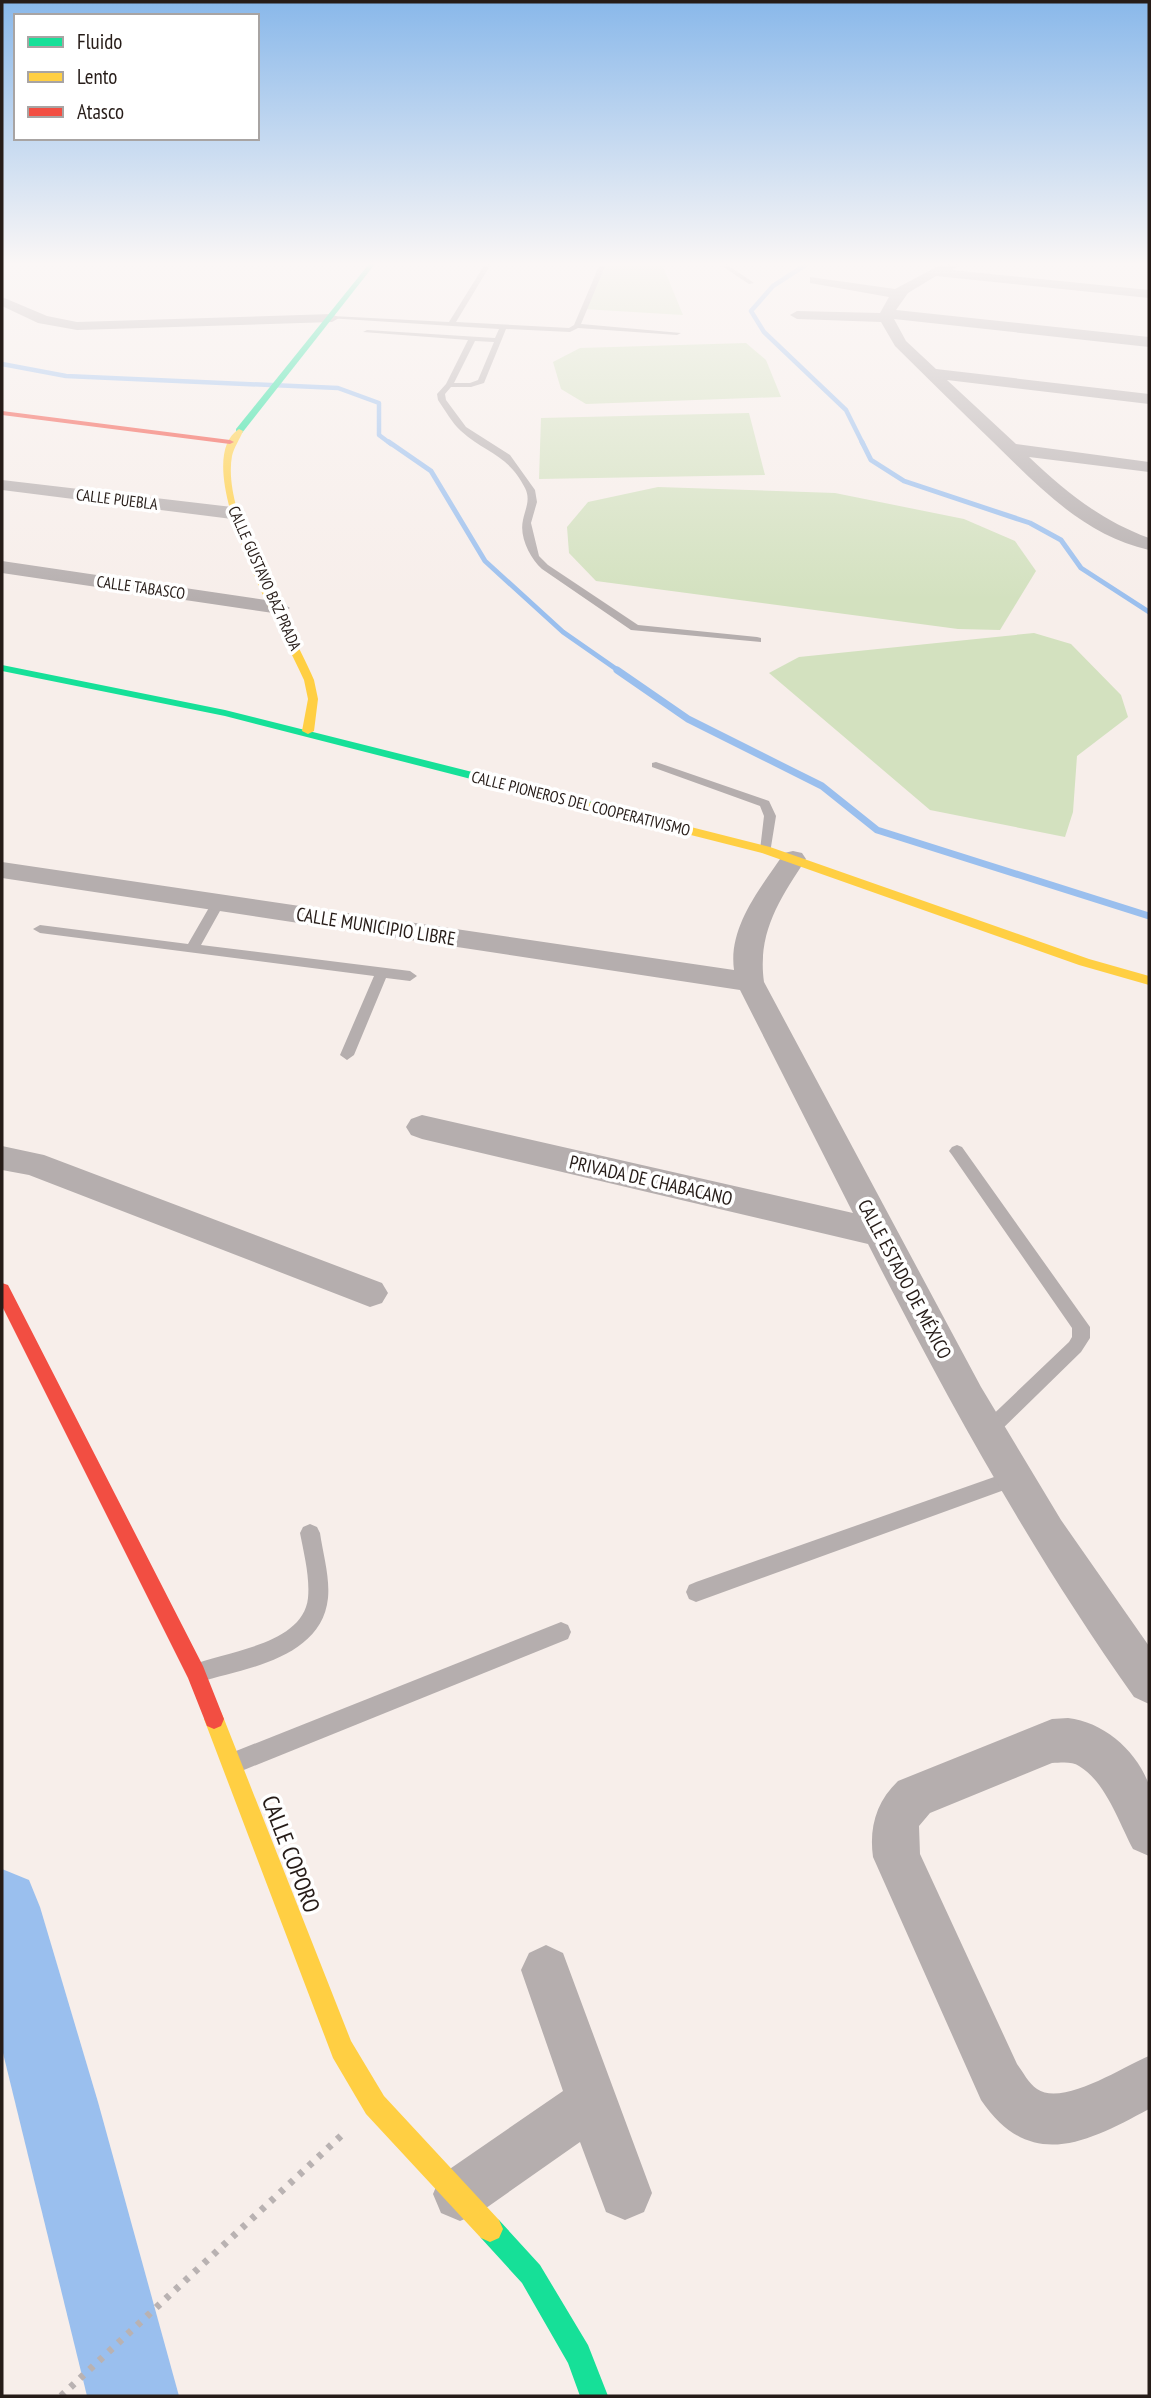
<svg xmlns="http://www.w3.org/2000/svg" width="1151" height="2398" viewBox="0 0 1151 2398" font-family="'PT Sans Narrow',sans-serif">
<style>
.green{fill:#d3e1bf}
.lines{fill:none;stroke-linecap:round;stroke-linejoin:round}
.stream-far2{stroke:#9abfee;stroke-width:4.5}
.stream-far1{stroke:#9abfee;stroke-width:5}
.stream{stroke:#9abfee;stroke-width:7}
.river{fill:#9abfee;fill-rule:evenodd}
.path{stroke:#b9b2b2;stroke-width:7;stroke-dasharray:5 8;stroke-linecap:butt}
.lane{fill:#b5aeae;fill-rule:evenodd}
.street{fill:#b5aeae;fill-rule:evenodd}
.fast{fill:#16e098;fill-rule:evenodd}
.slow{fill:#ffcf43;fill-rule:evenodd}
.jam{fill:#f24e42;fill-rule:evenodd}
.labels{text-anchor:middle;stroke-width:7;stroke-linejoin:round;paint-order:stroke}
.far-street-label{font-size:16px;fill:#261c18;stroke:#fff}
.street-label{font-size:19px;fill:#261c18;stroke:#fff}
.near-street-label{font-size:23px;fill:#261c18;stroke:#fff}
</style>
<rect width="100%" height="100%" fill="#f7eeea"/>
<g class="green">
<path d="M 599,264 L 662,264 L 683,315 L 583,309 Z"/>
<path d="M 746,343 L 766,360 L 781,397 L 586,404 L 561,389 L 553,362 L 580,348 Z"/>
<path d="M 749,413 L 765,475 L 539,479 L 541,418 Z"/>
<path d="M 658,487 L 835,493 L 964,519 L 1015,541 L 1036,571 L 1000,630 L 958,629 L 596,581 L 569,553 L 567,527 L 588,502 Z"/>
<path d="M 1034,633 L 1071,644 L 1121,695 L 1128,717 L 1077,756 L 1073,812 L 1065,837 L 930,810 L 769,673 L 799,657 Z"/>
</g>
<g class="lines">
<g class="stream-far2">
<path d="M 807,264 L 773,286 L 751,311 L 764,332 L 846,410 L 863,444"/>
<path d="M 2,364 L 66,376 L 338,388 L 379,403 L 379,435 L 391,444"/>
</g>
<g class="stream-far1">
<path d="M 389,442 L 431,471 L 485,561 L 563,632 L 619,671"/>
<path d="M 862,442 L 871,460 L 904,481 L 1030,523 L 1061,540 L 1081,568 L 1149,612"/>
</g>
<path class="stream" d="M 617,670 L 688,719 L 822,786 L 877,830 L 1149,916"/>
<path class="river" d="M 2,1869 L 29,1880 L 40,1907 L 98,2102 L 179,2396 L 87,2396 L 2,2049 Z"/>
<path class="path" d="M 61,2396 L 342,2135"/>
<g class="lane">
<path d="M 485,264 L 491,264 L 456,322 L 569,328 L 574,325 L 600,264 L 606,264 L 581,324 L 681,333 L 677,335 L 578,328 L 570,332 L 506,329 L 484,383 L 471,387 L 451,387 L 445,394 L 446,400 L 466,427 L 510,455 L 535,490 L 537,502 L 531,523 L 539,556 L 548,565 L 638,625 L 757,637 L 761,638 L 761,642 L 631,630 L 542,569 C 530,558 519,537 523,520 C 525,509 531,500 525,488 C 507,453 486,454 461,431 C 452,423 445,410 438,400 L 437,394 L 446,384 L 468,340 L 363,332 L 367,330 L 495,338 L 499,329 L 328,318 L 332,316 L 449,322 ZM 475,341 L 494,342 L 478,380 L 470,383 L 454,383 Z"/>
<path d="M 719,264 L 726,264 L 754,283 L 749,284 Z"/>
<path d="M 656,762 L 769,801 L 776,816 L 770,853 L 762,853 L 760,850 L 764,816 L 760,806 L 652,767 L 652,763 Z"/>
<path d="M 219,898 L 225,902 L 201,945 L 410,971 L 417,976 L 410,981 L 386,978 L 354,1055 L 347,1060 L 340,1055 L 374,976 L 40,933 L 33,929 L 40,925 L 188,944 L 214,899 Z"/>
<path d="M 957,1145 L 962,1147 L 1090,1327 L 1090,1338 L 1081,1352 L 994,1437 L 988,1439 L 982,1437 L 979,1431 L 982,1425 L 1069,1342 L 1072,1337 L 1072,1328 L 952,1155 L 949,1151 L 952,1147 Z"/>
<path d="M 1014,1470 L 1021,1472 L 1023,1478 L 1021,1484 L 696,1602 L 689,1599 L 686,1592 L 689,1585 L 696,1582 Z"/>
<path d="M 310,1524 L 317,1527 L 320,1533 C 323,1554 330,1577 328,1598 C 322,1658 245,1669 199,1682 L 192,1679 L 189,1672 L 192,1665 C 226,1651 303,1645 308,1598 C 310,1577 304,1554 300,1533 L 303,1527 Z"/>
<path d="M 561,1622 L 568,1625 L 571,1632 L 568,1639 L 234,1774 L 226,1771 L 223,1763 L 226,1755 Z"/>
</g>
<g class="street">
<path d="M 942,264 L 960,264 L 952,270 L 1149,290 L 1149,298 L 936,276 L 908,293 L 896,310 L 1149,337 L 1149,347 L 894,319 L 906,341 L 936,369 L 1149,394 L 1149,404 L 947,380 L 1016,444 L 1149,462 L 1149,472 L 1029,457 C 1066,492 1100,520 1149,538 L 1149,550 C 1083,535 1038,486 992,441 C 959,409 927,378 895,346 L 881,322 L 797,319 L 790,315 L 797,311 L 880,313 L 889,297 L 810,283 L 810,277 L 895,289 Z"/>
<path d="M 2,297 L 47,316 L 77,322 L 332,314 L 339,318 L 332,322 L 77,330 L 38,323 L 2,306 Z"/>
<path d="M 2,480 L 232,507 L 241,513 L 232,519 L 2,490 Z"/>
<path d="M 2,561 L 280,602 L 290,608 L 280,614 L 2,573 Z"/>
<path d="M 793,851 L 802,853 L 806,859 C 780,899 757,932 764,982 L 981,1387 L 1061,1520 L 1149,1646 L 1149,1704 L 1134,1697 C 1032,1553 948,1401 868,1244 L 422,1139 L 411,1135 L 406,1127 L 411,1119 L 422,1115 L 853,1213 L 740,990 L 2,878 L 2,862 L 734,970 C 728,926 761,888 784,853 Z"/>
<path d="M 2,1146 L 44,1155 L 382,1283 L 388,1293 L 382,1303 L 370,1307 L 29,1175 L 2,1170 Z"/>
<path d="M 1068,1718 C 1104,1722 1137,1751 1149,1785 C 1151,1802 1149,1837 1149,1856 L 1133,1849 C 1119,1823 1106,1782 1079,1766 C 1072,1761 1060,1763 1052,1763 L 930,1813 L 919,1826 L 920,1854 L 1017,2064 C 1023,2072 1029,2084 1037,2089 C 1063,2107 1124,2066 1149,2056 L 1149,2109 C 1086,2143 1030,2172 981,2100 L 873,1857 C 869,1828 876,1802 898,1781 L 1052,1719 Z"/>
<path d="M 546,1945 L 563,1953 L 652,2193 L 644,2212 L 625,2220 L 606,2212 L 580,2142 L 479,2213 L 460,2221 L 441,2213 L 433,2194 L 441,2175 L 563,2091 L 521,1970 L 529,1953 Z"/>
</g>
<g class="fast">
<path d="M 369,264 L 375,264 L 242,433 L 236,433 L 236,429 Z"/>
<path d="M 2,665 L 225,710 L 596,803 L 598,806 L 592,810 L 225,716 L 2,671 Z"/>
<path d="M 490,2216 L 499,2220 L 540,2265 L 588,2345 L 608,2396 L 580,2396 L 568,2363 L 522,2283 L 481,2238 L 477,2229 L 481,2220 Z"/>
</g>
<g class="slow">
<path d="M 239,429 L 243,431 C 240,439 234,447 232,456 C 221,517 290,623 314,680 L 318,699 L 314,731 L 308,734 L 302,731 L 308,699 L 304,680 C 285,636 185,464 239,429 Z"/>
<path d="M 592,802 L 770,847 L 1089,959 L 1149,976 L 1149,985 L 1079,965 L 762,853 L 588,809 L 588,803 Z"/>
<path d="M 214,1709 L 221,1712 L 224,1719 L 351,2041 L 384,2096 L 499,2220 L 503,2229 L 499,2238 L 490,2242 L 481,2238 L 366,2114 L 333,2058 L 204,1719 L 207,1712 Z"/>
</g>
<g class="jam">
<path d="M 2,411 L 230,440 L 234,442 L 230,444 L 2,415 Z"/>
<path d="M 2,1283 L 8,1285 L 203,1666 L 224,1719 L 221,1726 L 214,1729 L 207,1726 L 188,1678 L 2,1306 Z"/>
</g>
</g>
<linearGradient id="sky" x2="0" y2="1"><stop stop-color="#89b8ea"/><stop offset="0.44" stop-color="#fbf7f6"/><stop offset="1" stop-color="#fbf7f6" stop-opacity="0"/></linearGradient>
<rect width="1151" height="600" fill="url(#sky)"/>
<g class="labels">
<g class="far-street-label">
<text transform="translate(117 499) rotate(7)" y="6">CALLE PUEBLA</text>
<text transform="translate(265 578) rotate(66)" y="6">CALLE GUSTAVO BAZ PRADA</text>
<text transform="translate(141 587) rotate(8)" y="6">CALLE TABASCO</text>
<text transform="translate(581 803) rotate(14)" y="6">CALLE PIONEROS DEL COOPERATIVISMO</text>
</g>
<g class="street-label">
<text transform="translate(376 926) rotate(9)" y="7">CALLE MUNICIPIO LIBRE</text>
<text transform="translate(651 1180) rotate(13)" y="7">PRIVADA DE CHABACANO</text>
<text transform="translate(905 1279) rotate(62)" y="7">CALLE ESTADO DE MÉXICO</text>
</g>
<g class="near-street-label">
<text transform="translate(291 1854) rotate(69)" y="8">CALLE COPORO</text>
</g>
</g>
<rect width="1151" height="2398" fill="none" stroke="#261c18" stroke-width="7"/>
<rect x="14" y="14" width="245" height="126" fill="#ffffff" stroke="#a8a4a3" stroke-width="2"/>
<rect x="28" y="37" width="35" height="10" fill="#16e098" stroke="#a8a4a3" stroke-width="2"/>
<text x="77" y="49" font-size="21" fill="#261c18">Fluido</text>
<rect x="28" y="72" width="35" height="10" fill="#ffcf43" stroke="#a8a4a3" stroke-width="2"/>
<text x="77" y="84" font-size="21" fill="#261c18">Lento</text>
<rect x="28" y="107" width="35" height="10" fill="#f24e42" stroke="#a8a4a3" stroke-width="2"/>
<text x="77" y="119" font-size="21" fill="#261c18">Atasco</text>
</svg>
